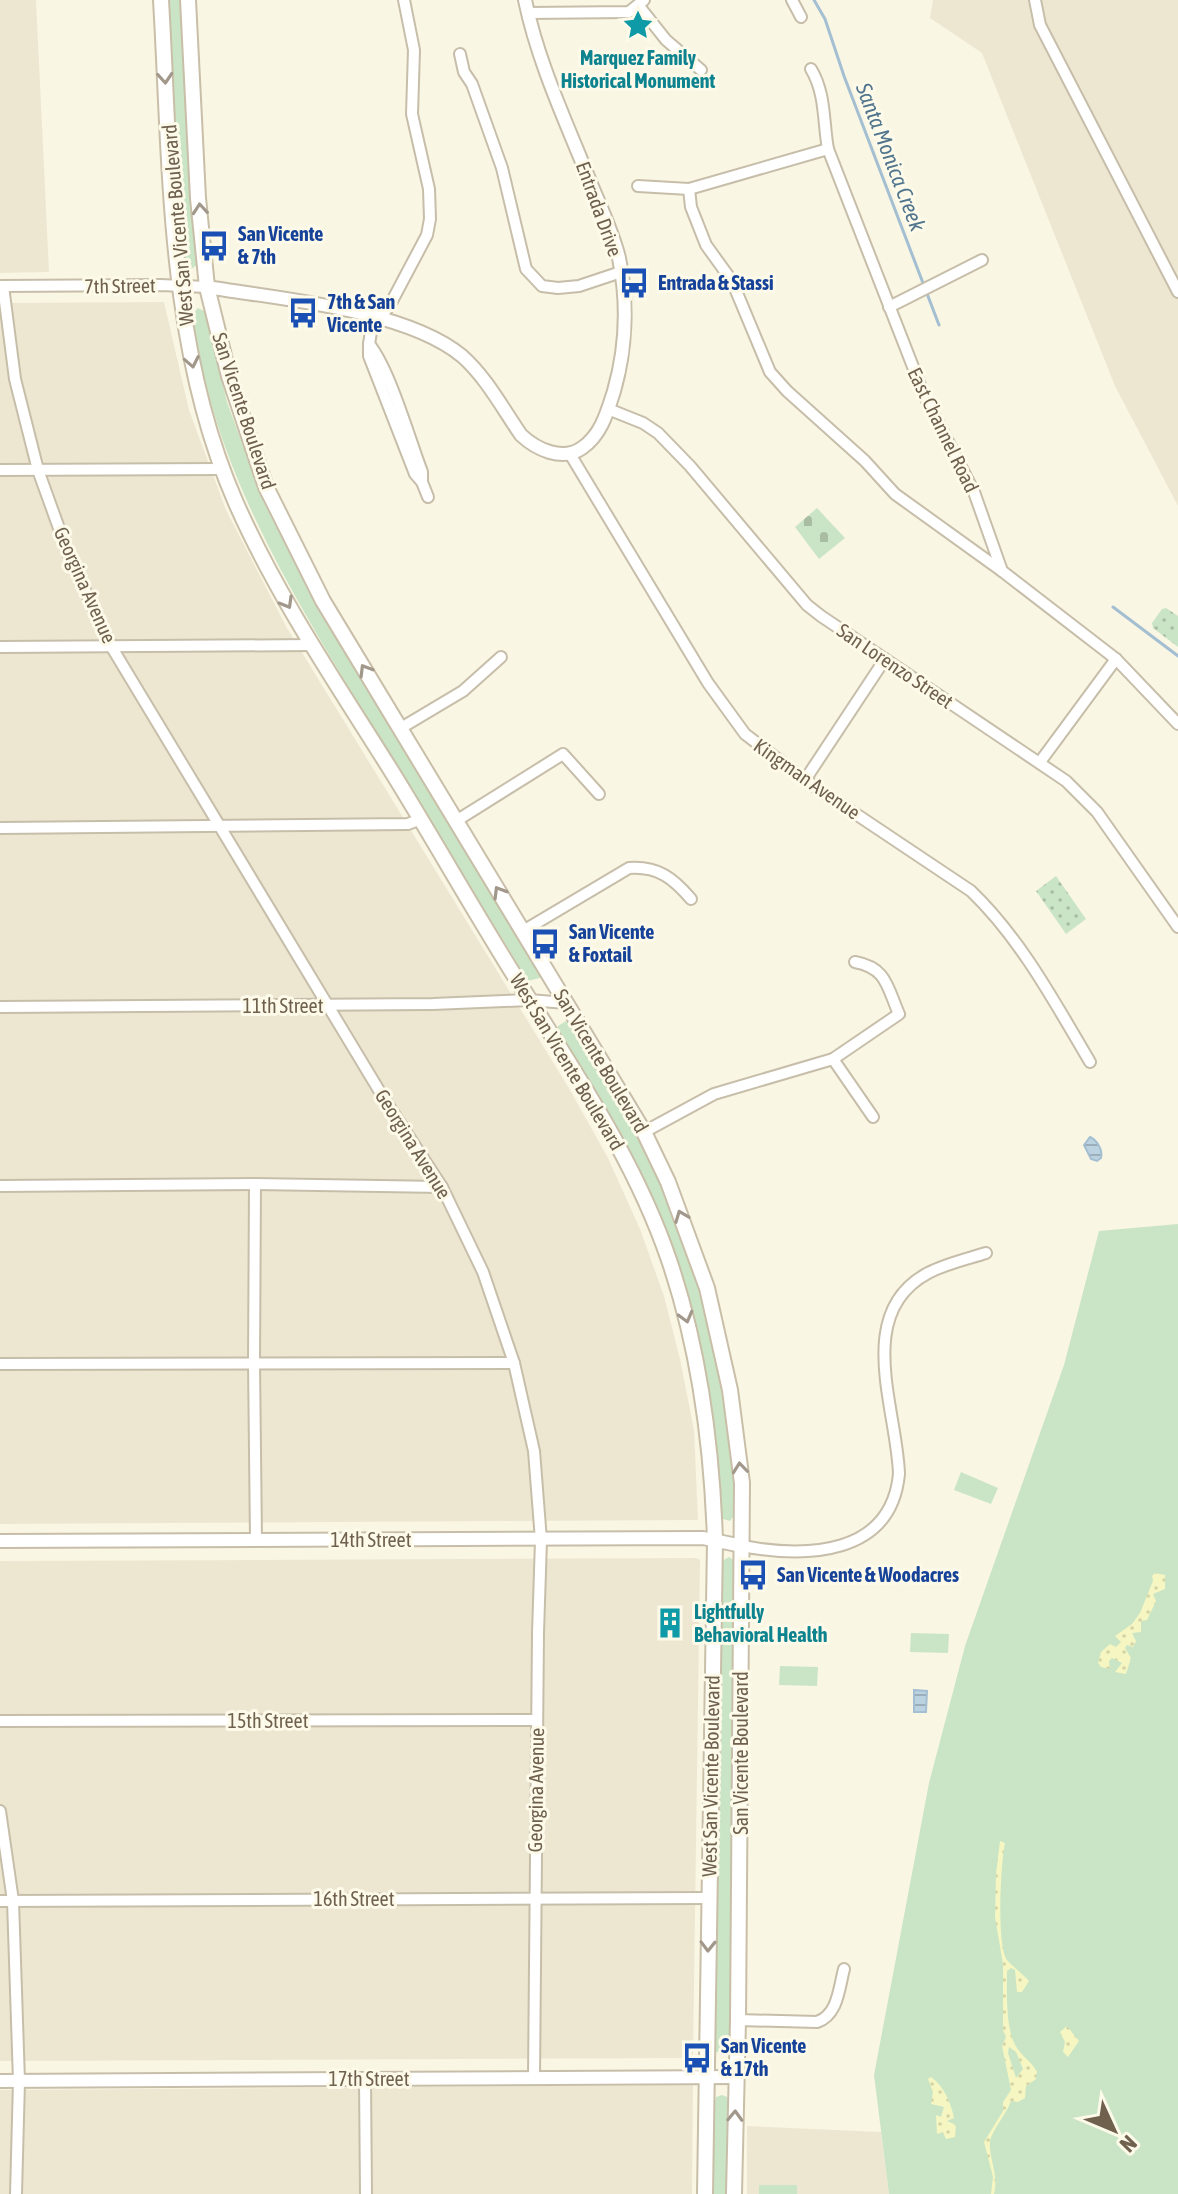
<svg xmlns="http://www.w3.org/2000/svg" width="1178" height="2194" viewBox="0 0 1178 2194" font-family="'Asap Condensed',sans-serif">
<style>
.residential{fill:#ede7d2}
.green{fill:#cae5c5}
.sand{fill:url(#sand-dots);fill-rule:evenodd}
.cemetery{fill:url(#cemetery-stones)}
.park{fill:url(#park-dots)}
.water{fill:url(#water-rules);stroke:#a3bfd1;stroke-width:2}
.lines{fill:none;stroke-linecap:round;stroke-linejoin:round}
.stream{stroke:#a3bfd1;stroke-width:3}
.minor-casing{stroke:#c7beaa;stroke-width:14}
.tertiary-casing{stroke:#c7beaa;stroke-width:16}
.secondary-casing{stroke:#c9bfa8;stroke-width:18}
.minor{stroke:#fff;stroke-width:10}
.tertiary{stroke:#fff;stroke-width:12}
.secondary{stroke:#fff;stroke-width:14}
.oneway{stroke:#a1988b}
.labels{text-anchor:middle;stroke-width:6;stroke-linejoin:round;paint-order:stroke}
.culture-label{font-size:20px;font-weight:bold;fill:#0d838f;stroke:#fdfaea}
.street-label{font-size:20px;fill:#6f614d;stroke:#fdfaea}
.transit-label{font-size:20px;font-weight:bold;fill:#164399;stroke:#fdfaea;text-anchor:start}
.water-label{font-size:22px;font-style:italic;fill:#50758d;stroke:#fdfaea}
</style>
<defs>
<pattern id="sand-dots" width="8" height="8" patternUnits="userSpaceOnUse" patternTransform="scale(2)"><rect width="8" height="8" fill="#f5f6c2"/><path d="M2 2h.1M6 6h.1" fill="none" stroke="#d5d5a8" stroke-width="1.8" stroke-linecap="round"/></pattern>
<pattern id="cemetery-stones" width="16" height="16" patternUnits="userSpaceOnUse" patternTransform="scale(2)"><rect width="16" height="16" fill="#cae5c5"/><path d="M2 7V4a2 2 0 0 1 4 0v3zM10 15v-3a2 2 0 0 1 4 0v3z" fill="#a8bda2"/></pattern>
<pattern id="park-dots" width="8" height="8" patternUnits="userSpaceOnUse" patternTransform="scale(2)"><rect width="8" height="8" fill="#cae5c5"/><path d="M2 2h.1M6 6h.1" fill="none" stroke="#a8bda2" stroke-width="1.8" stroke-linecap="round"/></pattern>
<pattern id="water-rules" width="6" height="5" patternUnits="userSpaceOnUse" patternTransform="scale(2)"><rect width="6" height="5" fill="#bbd2e1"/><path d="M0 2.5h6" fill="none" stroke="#9caeb9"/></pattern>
</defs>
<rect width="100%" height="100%" fill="#faf6e4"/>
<g class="residential">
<path d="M 0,0 L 36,0 L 49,272 L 0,273 Z"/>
<path d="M 933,0 L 1178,0 L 1178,506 L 1115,386 L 982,53 L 930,18 Z"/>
<path d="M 164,302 L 189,410 L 226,510 L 287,628 L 570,1090 L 608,1158 L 640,1229 L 664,1296 L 680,1359 L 694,1430 L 698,1520 L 0,1524 L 0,303 Z"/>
<path d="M 696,1558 L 700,1560 L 693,2058 L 0,2061 L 0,1561 Z"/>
<path d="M 693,2085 L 692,2194 L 0,2194 L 0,2090 Z"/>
<path d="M 747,2126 L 881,2132 L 889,2194 L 747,2194 Z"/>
</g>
<g class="green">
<path d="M 166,0 L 183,0 L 198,264 L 190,270 L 182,262 Z"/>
<path d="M 198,308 L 206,312 L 227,402 L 264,503 L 304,581 L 543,977 L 528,981 C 476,896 425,812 373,727 C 295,599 211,467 193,314 Z"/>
<path d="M 566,1021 L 570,1022 C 587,1049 607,1076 623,1104 C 695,1236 728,1364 736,1513 L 730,1521 L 723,1519 L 720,1514 L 714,1432 L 702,1353 L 686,1294 L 642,1178 L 616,1127 L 558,1032 L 558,1026 Z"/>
<path d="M 1178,1224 L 1178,2194 L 889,2194 L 874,2075 L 929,1783 L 965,1646 L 1064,1365 L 1099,1231 Z"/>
<path d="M 961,1472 L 998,1488 L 991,1504 L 954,1490 Z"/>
<path d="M 729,1557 L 735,1561 L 731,2053 L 714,2052 L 720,1566 L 722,1561 Z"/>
<path d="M 911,1633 L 949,1634 L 948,1653 L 910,1652 Z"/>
<path d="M 780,1666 L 818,1667 L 817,1686 L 779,1685 Z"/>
<path d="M 722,2095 L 727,2097 L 730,2103 L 729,2194 L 712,2194 L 714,2106 L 716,2097 Z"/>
<rect x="759" y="2185" width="38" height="9"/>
</g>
<g class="sand">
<path d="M 1155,1573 L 1165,1575 L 1165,1589 L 1153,1594 L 1156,1601 L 1147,1620 L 1141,1621 L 1141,1632 L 1132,1633 L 1136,1641 L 1133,1647 L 1127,1645 L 1125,1648 L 1131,1658 L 1126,1674 L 1115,1672 L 1122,1663 L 1112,1658 L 1109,1661 L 1110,1669 L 1101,1667 L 1098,1663 L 1101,1652 L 1110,1644 L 1116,1647 L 1121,1642 L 1115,1636 L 1132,1624 L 1140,1613 L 1153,1581 L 1152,1576 Z"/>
<path d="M 1000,1841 L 1005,1843 C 1001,1861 996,1944 1007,1960 C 1013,1967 1023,1974 1029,1981 L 1022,1992 L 1017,1992 L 1015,1970 L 1011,1968 L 1007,1971 C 1007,1992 1005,2030 1017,2048 C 1023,2057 1032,2062 1037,2072 L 1036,2079 L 1026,2086 L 1025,2098 L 1018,2102 L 1011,2101 C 1007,2113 991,2132 990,2142 C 989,2160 999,2175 994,2194 L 991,2194 L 993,2177 L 984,2142 L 1003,2111 L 1003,2102 L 1011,2090 L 1002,2046 L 1006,2037 L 1003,2030 L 1003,1964 L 995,1917 L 996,1874 ZM 1009,2047 L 1016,2052 L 1023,2069 L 1016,2078 L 1008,2053 Z"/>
<path d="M 1067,2026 L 1079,2041 L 1068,2057 L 1063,2052 L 1065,2042 L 1060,2032 Z"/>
<path d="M 931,2077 C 944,2086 951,2103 954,2118 L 947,2121 L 956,2125 L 955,2137 L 946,2139 L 943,2132 L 937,2134 L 936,2115 L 941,2117 L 944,2107 L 931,2104 L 933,2092 L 928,2079 Z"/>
</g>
<path class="cemetery" d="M 817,508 L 845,538 L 819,559 L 795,527 Z"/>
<g class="park">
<path d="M 1166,608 L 1178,616 L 1178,647 L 1153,628 L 1152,623 L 1162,609 Z"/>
<path d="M 1056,876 L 1086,919 L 1066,934 L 1036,891 Z"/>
</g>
<g class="water">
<path d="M 1090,1137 C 1097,1140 1103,1150 1101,1158 L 1097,1161 L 1091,1159 L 1084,1145 Z"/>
<path d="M 914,1690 L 927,1691 L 926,1712 L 914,1712 Z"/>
</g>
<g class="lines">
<g class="stream">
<path d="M 814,0 L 825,19 L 844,76 L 939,325"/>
<path d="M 1113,607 L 1178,656"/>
</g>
<g class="minor-casing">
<g id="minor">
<path d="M 404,0 L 414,50 L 412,114 L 429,189 L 430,219 L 427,235 L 391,303 L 371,332 L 369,344 L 369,356 L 415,474 L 422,482"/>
<path d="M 792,0 L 801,17"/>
<path d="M 1035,0 L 1040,25 L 1178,292"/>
<path d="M 639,6 L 666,40 L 701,70"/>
<path d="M 528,13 L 629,12 L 644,0"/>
<path d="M 460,54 L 464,72 L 472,84 L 502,168 L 526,269 L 542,286 L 558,288 L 579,286 L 621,272"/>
<path d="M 811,69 C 826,94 823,122 828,149 L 924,395 L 974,492 L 1002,571 L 1116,659 L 1178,724"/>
<path d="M 638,186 L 689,189 L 828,149"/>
<path d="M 689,189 L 691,207 L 706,245 L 732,281 L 770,372 L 787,391 L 865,461 L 895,494 L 1002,571"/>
<path d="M 0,286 L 160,285 L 207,287"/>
<path d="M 3,286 L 15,379 L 38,470 L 69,556 L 111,646 L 383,1097 L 442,1187 L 483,1272 L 514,1363 L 534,1451 L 541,1540 L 538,1633 L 534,2078"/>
<path d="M 889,307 L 982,260"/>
<path d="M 369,344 C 390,370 409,438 422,472 L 422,482 L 428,497"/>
<path d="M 608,409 L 643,423 L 658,433 L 690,466 L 807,605 L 821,616 L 1066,781 L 1097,812 L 1178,927"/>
<path d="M 570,454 L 708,683 L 745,734 L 805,780 L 971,891 C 1021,939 1055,1003 1090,1062"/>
<path d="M 0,470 L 223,469"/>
<path d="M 0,647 L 313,645"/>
<path d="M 401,728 L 463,691 L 501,657"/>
<path d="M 1040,762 L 1116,659"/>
<path d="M 805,780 L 885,659"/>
<path d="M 456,821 L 563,754 L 599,794"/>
<path d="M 0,828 L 408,824 L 421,819"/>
<path d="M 523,931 L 629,868 C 658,866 673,878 691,899"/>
<path d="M 0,1007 L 433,1004 L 529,1000 L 566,1003"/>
<path d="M 833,1059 L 873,1117"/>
<path d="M 644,1132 L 714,1094 L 833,1059 L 899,1014 C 887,987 887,968 855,962"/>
<path d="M 255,1184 L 254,1363 L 256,1540"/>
<path d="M 0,1186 L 255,1184 L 442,1187"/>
<path d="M 0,1364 L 514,1363"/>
<path d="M 742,1546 C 806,1558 891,1556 899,1474 C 897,1409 853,1313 928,1273 C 945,1264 967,1259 986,1253"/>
<path d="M 0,1721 L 537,1720"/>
<path d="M 0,1811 L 13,1901 L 19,2081 L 16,2194"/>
<path d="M 0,1901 L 709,1898"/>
<path d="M 738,2020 L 817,2022 C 838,2015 839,1988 844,1969"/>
<path d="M 365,2080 L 366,2194"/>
</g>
</g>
<g class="tertiary-casing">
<g id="tertiary">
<path d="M 207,287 C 279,299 405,309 462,356 C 486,377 503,409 521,435 C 536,449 562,462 582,448 C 601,435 607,413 614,391 C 626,349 628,302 619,258 C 613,233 601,208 591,184 C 567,124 538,63 525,0"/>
<path d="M 0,1541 L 703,1538 L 742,1546"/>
<path d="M 0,2081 L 737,2077"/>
</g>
</g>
<g class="secondary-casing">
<g id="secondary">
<path d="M 161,0 C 171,169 167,346 236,503 C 278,598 337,684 392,772 C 439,848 483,927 531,1002 C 583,1085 637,1166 669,1260 C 700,1351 712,1445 715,1541 L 705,2194"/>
<path d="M 188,0 L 198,198 L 207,287 L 229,376 L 266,487 L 323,601 L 644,1132 L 668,1182 L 707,1288 L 730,1390 L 742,1483 L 738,2020 L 734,2194"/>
</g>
</g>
<use href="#minor" class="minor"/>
<use href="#tertiary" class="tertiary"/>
<use href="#secondary" class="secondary"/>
</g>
<defs><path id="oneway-chevron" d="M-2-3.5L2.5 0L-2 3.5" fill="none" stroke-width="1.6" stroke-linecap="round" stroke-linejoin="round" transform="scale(2)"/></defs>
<g class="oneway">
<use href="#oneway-chevron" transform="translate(165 78) rotate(86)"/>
<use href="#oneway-chevron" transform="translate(200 209) rotate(-95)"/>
<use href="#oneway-chevron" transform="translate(192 362) rotate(79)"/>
<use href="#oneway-chevron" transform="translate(287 603) rotate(60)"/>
<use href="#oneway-chevron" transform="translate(365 670) rotate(-121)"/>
<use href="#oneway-chevron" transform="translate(499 892) rotate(-121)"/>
<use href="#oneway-chevron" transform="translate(681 1216) rotate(-111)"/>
<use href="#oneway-chevron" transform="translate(686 1317) rotate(75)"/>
<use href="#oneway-chevron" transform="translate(740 1468) rotate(-96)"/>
<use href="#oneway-chevron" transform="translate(708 1946) rotate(91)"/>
<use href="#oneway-chevron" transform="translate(735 2116) rotate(-88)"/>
</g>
<defs>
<g id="sight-bare" transform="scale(2.4)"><path d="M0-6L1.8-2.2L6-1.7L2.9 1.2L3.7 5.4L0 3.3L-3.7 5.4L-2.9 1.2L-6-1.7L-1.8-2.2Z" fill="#0f9aa8" stroke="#fdfaea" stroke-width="2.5" paint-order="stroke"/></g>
<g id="bus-bare" transform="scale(2.4)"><path d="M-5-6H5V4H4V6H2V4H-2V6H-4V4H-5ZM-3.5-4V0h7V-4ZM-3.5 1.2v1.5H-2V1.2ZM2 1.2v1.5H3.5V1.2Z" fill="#1a4fb4" stroke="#fdfaea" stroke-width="2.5" paint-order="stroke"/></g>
<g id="building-bare" transform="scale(2.4)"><path d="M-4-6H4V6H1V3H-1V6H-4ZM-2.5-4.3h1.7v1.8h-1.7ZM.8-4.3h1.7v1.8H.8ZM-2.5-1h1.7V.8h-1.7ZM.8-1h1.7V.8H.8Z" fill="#0f9aa8" stroke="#fdfaea" stroke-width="2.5" paint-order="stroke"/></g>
</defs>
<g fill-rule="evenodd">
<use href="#sight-bare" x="638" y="25"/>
<use href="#bus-bare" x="214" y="246"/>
<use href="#bus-bare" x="634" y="283"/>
<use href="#bus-bare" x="303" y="313"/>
<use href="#bus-bare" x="545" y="944"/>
<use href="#bus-bare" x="753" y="1575"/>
<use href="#building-bare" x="670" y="1623"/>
<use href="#bus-bare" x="697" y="2058"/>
</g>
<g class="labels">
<g class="culture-label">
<text x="638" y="65">Marquez Family<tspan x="638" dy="23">Historical Monument</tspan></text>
<text x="694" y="1619" text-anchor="start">Lightfully<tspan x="694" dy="23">Behavioral Health</tspan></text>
</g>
<g class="street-label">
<text transform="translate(599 209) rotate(70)" y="7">Entrada Drive</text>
<text transform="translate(178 225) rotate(-95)" y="7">West San Vicente Boulevard</text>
<text transform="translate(120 286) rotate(-1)" y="7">7th Street</text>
<text transform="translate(244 411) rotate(72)" y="7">San Vicente Boulevard</text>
<text transform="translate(943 430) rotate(64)" y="7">East Channel Road</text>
<text transform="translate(85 585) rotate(66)" y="7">Georgina Avenue</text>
<text transform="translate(895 666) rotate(34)" y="7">San Lorenzo Street</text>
<text transform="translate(807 779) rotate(35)" y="7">Kingman Avenue</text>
<text x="283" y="1013">11th Street</text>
<text transform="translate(601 1061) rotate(59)" y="7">San Vicente Boulevard</text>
<text transform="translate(567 1062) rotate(59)" y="7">West San Vicente Boulevard</text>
<text transform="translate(413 1144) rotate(58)" y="7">Georgina Avenue</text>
<text x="371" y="1547">14th Street</text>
<text x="268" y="1728">15th Street</text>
<text transform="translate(741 1753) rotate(-90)" y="7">San Vicente Boulevard</text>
<text transform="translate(711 1776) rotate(-89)" y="7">West San Vicente Boulevard</text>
<text transform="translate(536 1790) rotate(-89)" y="7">Georgina Avenue</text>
<text x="354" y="1906">16th Street</text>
<text x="369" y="2086">17th Street</text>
</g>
<g class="transit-label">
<text x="238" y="241">San Vicente<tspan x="238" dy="23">&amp; 7th</tspan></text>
<text x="658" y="290">Entrada &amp; Stassi</text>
<text x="327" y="309">7th &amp; San<tspan x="327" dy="23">Vicente</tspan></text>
<text x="569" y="939">San Vicente<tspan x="569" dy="23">&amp; Foxtail</tspan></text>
<text x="777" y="1582">San Vicente &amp; Woodacres</text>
<text x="721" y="2053">San Vicente<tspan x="721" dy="23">&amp; 17th</tspan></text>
</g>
<g class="water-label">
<text transform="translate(891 157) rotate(69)" y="8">Santa Monica Creek</text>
</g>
</g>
<g transform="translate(1114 2130) rotate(134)" stroke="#fdfaea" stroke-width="6" paint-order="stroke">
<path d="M0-6L14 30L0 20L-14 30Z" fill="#6f614d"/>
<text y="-12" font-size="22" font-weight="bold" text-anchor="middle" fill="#6f614d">N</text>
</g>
</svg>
